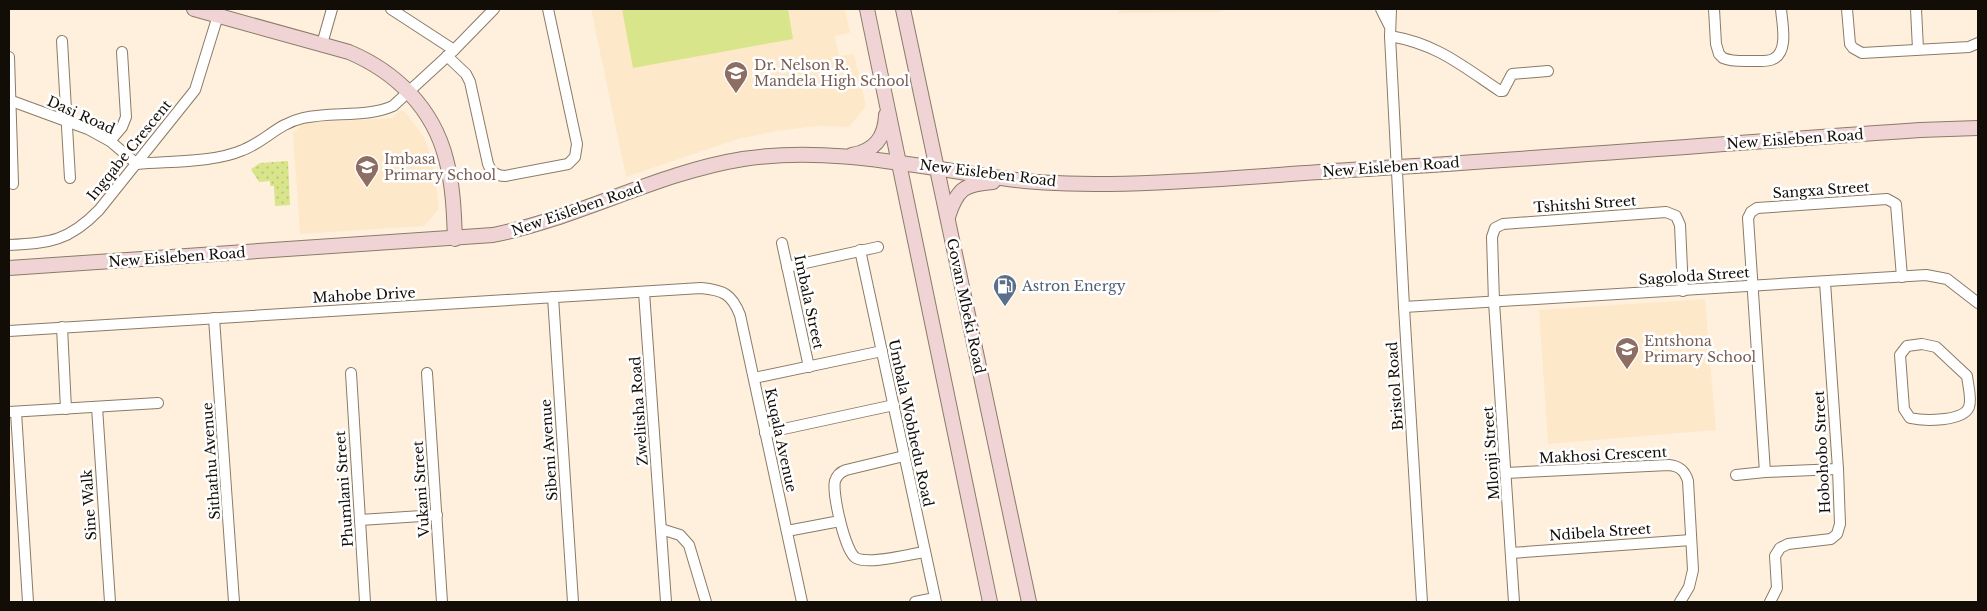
<svg xmlns="http://www.w3.org/2000/svg" width="1987" height="611" viewBox="0 0 1987 611" font-family="'Libre Baskerville',serif">
<style>
.built{fill:#fee8ca}
.park{fill:url(#park-dots)}
.garden{fill:#d8e58a}
.lines{fill:none;stroke-linecap:round;stroke-linejoin:round}
.street-casing{stroke:#8b7b66;stroke-width:12}
.secondary-casing{stroke:#8b7b66;stroke-width:16}
.street{stroke:#fff;stroke-width:10}
.secondary{stroke:#efd3d5;stroke-width:14}
.labels{text-anchor:middle;stroke-width:5;stroke-linejoin:round;paint-order:stroke}
.education-label{font-size:14px;fill:#785e54;stroke:#fff;text-anchor:start}
.street-label{font-size:14px;fill:#120d06;stroke:#fff}
.service-label{font-size:14px;fill:#4e5e75;stroke:#fff;text-anchor:start}
</style>
<defs>
<pattern id="park-dots" width="8" height="8" patternUnits="userSpaceOnUse" patternTransform="scale(1.25)"><rect width="8" height="8" fill="#d8e58a"/><path d="M2 2h.1M6 6h.1" fill="none" stroke="#b8c376" stroke-width="1.8" stroke-linecap="round"/></pattern>
</defs>
<rect width="100%" height="100%" fill="#fff0de"/>
<g class="built">
<path d="M 591,9 L 845,9 L 850,33 L 835,36 L 839,56 L 854,54 L 866,106 L 849,127 L 818,126 L 777,131 L 738,139 L 626,177 Z"/>
<path d="M 1118,9 L 1230,9 L 1219,12 L 1118,13 Z"/>
<path d="M 400,111 L 404,111 L 424,137 L 434,166 L 439,209 L 424,226 L 300,234 L 293,134 L 303,123 L 392,118 Z"/>
<path d="M 1705,299 L 1716,430 L 1548,444 L 1539,310 Z"/>
</g>
<path class="park" d="M 288,161 L 290,205 L 275,206 L 274,186 L 270,186 L 270,181 L 259,182 L 251,169 L 260,163 Z"/>
<path class="garden" d="M 622,9 L 788,9 L 793,39 L 633,68 Z"/>
<g class="lines">
<g class="street-casing">
<g id="street">
<path d="M 391,9 L 454,50"/>
<path d="M 1381,9 L 1389,25"/>
<path d="M 1391,9 L 1390,36 L 1404,307 L 1422,602"/>
<path d="M 1714,9 L 1716,44 L 1719,54 L 1723,58 C 1732,62 1743,61 1754,61 C 1760,61 1767,62 1773,59 C 1789,52 1782,23 1781,9"/>
<path d="M 1847,9 L 1850,44 L 1853,48 L 1862,53 L 1969,47 L 1978,43"/>
<path d="M 1916,9 L 1918,49"/>
<path d="M 1390,36 C 1437,44 1461,65 1500,91 L 1503,91 L 1512,74 L 1548,71"/>
<path d="M 62,41 L 70,178"/>
<path d="M 322,44 L 332,9"/>
<path d="M 447,56 L 466,74 L 470,82 L 488,164 C 491,172 497,176 505,176 L 568,164 L 575,157 L 577,144 L 548,9"/>
<path d="M 9,57 L 13,184"/>
<path d="M 9,100 L 88,129 L 110,141 L 137,164 C 170,161 213,163 243,150 C 266,141 277,124 303,118 C 333,111 365,118 393,106 L 454,50 L 494,9"/>
<path d="M 110,141 L 122,127 L 126,117 L 122,52"/>
<path d="M 782,243 L 809,367"/>
<path d="M 9,245 C 50,243 69,241 99,210 L 195,90 L 220,9"/>
<path d="M 860,250 L 936,602"/>
<path d="M 787,267 L 878,247"/>
<path d="M 644,292 L 666,602"/>
<path d="M 553,297 L 573,602"/>
<path d="M 1404,307 L 1926,275 L 1947,279 L 1978,303"/>
<path d="M 214,318 L 234,602"/>
<path d="M 62,327 L 66,409"/>
<path d="M 9,331 L 701,288 C 723,290 732,294 740,315 L 802,602"/>
<path d="M 1922,344 L 1936,347 L 1967,376 C 1968,385 1972,399 1969,407 C 1963,422 1923,421 1910,418 L 1904,409 L 1900,355 L 1907,346 Z"/>
<path d="M 351,373 L 365,602"/>
<path d="M 427,373 L 442,602"/>
<path d="M 754,378 L 882,351"/>
<path d="M 97,407 L 110,602"/>
<path d="M 9,412 L 158,403"/>
<path d="M 16,412 L 28,602"/>
<path d="M 765,433 L 894,405"/>
<path d="M 904,456 L 846,470 C 840,472 837,475 835,481 C 832,493 845,552 856,558 C 869,565 909,554 925,552"/>
<path d="M 1765,472 L 1748,218 L 1751,212 L 1757,208 L 1887,199 L 1896,204 L 1902,277"/>
<path d="M 1506,473 L 1669,465 C 1680,466 1685,471 1688,481 L 1693,570 L 1689,587 L 1680,602"/>
<path d="M 1736,475 L 1765,472 L 1838,469"/>
<path d="M 360,520 L 437,515"/>
<path d="M 661,529 L 680,535 L 689,545 L 706,602"/>
<path d="M 787,531 L 840,521"/>
<path d="M 1511,553 L 1691,540"/>
<path d="M 915,602 L 935,598"/>
<path d="M 1514,602 L 1494,302 L 1492,237 L 1495,228 L 1503,224 L 1666,212 L 1676,216 L 1680,225 L 1683,291"/>
<path d="M 1770,602 L 1777,588 L 1775,556 L 1780,548 L 1788,544 L 1831,539 L 1837,534 L 1840,524 L 1838,469 L 1825,282"/>
</g>
</g>
<g class="secondary-casing">
<g id="secondary">
<path d="M 194,9 L 349,52 C 396,72 433,108 446,159 C 453,185 454,212 455,239"/>
<path d="M 867,9 L 990,602"/>
<path d="M 903,9 L 1029,602"/>
<path d="M 852,155 C 875,151 885,137 886,115"/>
<path d="M 948,217 C 957,189 964,184 993,182"/>
<path d="M 9,268 L 493,235 C 579,218 656,173 743,159 C 835,145 925,169 1016,180 C 1047,184 1079,184 1110,184 C 1190,183 1270,175 1349,170 C 1540,159 1730,143 1920,130 L 1978,128"/>
</g>
</g>
<use href="#street" class="street"/>
<use href="#secondary" class="secondary"/>
</g>
<defs>
<g id="school-pin" transform="scale(1.25)"><path d="M0 17L-7.5 6A9.5 9.5 0 1 1 7.5 6Z" fill="#8d6e63" stroke="#fff"/><path d="M0-5L7-2L0 1L-7-2ZM-4 1L0 2.5L4 1V4Q0 6-4 4Z" fill="#fff"/></g>
<g id="fuel-pin" transform="scale(1.25)"><path d="M0 17L-7.5 6A9.5 9.5 0 1 1 7.5 6Z" fill="#5c6f8a" stroke="#fff"/><path d="M-5.5-6h7V0h2V4h1.3V-2.5L3-4.5l.8-.8L6-3V5H2.5V1h-1V6h-7ZM-4.2-4.7v3.2H.2V-4.7Z" fill="#fff"/></g>
</defs>
<g fill-rule="evenodd">
<use href="#school-pin" x="736" y="73"/>
<use href="#school-pin" x="367" y="167"/>
<use href="#fuel-pin" x="1005" y="286"/>
<use href="#school-pin" x="1627" y="349"/>
</g>
<g class="labels">
<g class="education-label">
<text x="754" y="70">Dr. Nelson R.<tspan x="754" dy="16">Mandela High School</tspan></text>
<text x="384" y="164">Imbasa<tspan x="384" dy="16">Primary School</tspan></text>
<text x="1644" y="346">Entshona<tspan x="1644" dy="16">Primary School</tspan></text>
</g>
<g class="street-label">
<text transform="translate(81 115) rotate(24)" y="5">Dasi Road</text>
<text transform="translate(1795 139) rotate(-4)" y="5">New Eisleben Road</text>
<text transform="translate(129 150) rotate(-51)" y="5">Ingqabe Crescent</text>
<text transform="translate(1391 167) rotate(-4)" y="5">New Eisleben Road</text>
<text transform="translate(988 173) rotate(7)" y="5">New Eisleben Road</text>
<text transform="translate(1821 190) rotate(-4)" y="5">Sangxa Street</text>
<text transform="translate(1585 204) rotate(-4)" y="5">Tshitshi Street</text>
<text transform="translate(577 209) rotate(-19)" y="5">New Eisleben Road</text>
<text transform="translate(177 257) rotate(-4)" y="5">New Eisleben Road</text>
<text transform="translate(1694 276) rotate(-4)" y="5">Sagoloda Street</text>
<text transform="translate(364 295) rotate(-3)" y="5">Mahobe Drive</text>
<text transform="translate(809 302) rotate(78)" y="5">Imbala Street</text>
<text transform="translate(966 306) rotate(78)" y="5">Govan Mbeki Road</text>
<text transform="translate(1395 386) rotate(-94)" y="5">Bristol Road</text>
<text transform="translate(639 411) rotate(-94)" y="5">Zwelitsha Road</text>
<text transform="translate(911 423) rotate(78)" y="5">Umbala Wobhedu Road</text>
<text transform="translate(781 440) rotate(78)" y="5">Kuqala Avenue</text>
<text transform="translate(549 450) rotate(-94)" y="5">Sibeni Avenue</text>
<text transform="translate(1822 452) rotate(-93)" y="5">Hobohobo Street</text>
<text transform="translate(1491 453) rotate(-94)" y="5">Mlonji Street</text>
<text transform="translate(1603 455) rotate(-3)" y="5">Makhosi Crescent</text>
<text transform="translate(211 461) rotate(-94)" y="5">Sithathu Avenue</text>
<text transform="translate(344 489) rotate(-94)" y="5">Phumlani Street</text>
<text transform="translate(421 489) rotate(-94)" y="5">Vukani Street</text>
<text transform="translate(89 505) rotate(-94)" y="5">Sine Walk</text>
<text transform="translate(1600 532) rotate(-4)" y="5">Ndibela Street</text>
</g>
<g class="service-label">
<text x="1022" y="291">Astron Energy</text>
</g>
</g>
<rect width="1987" height="611" fill="none" stroke="#120d06" stroke-width="20"/>
</svg>
